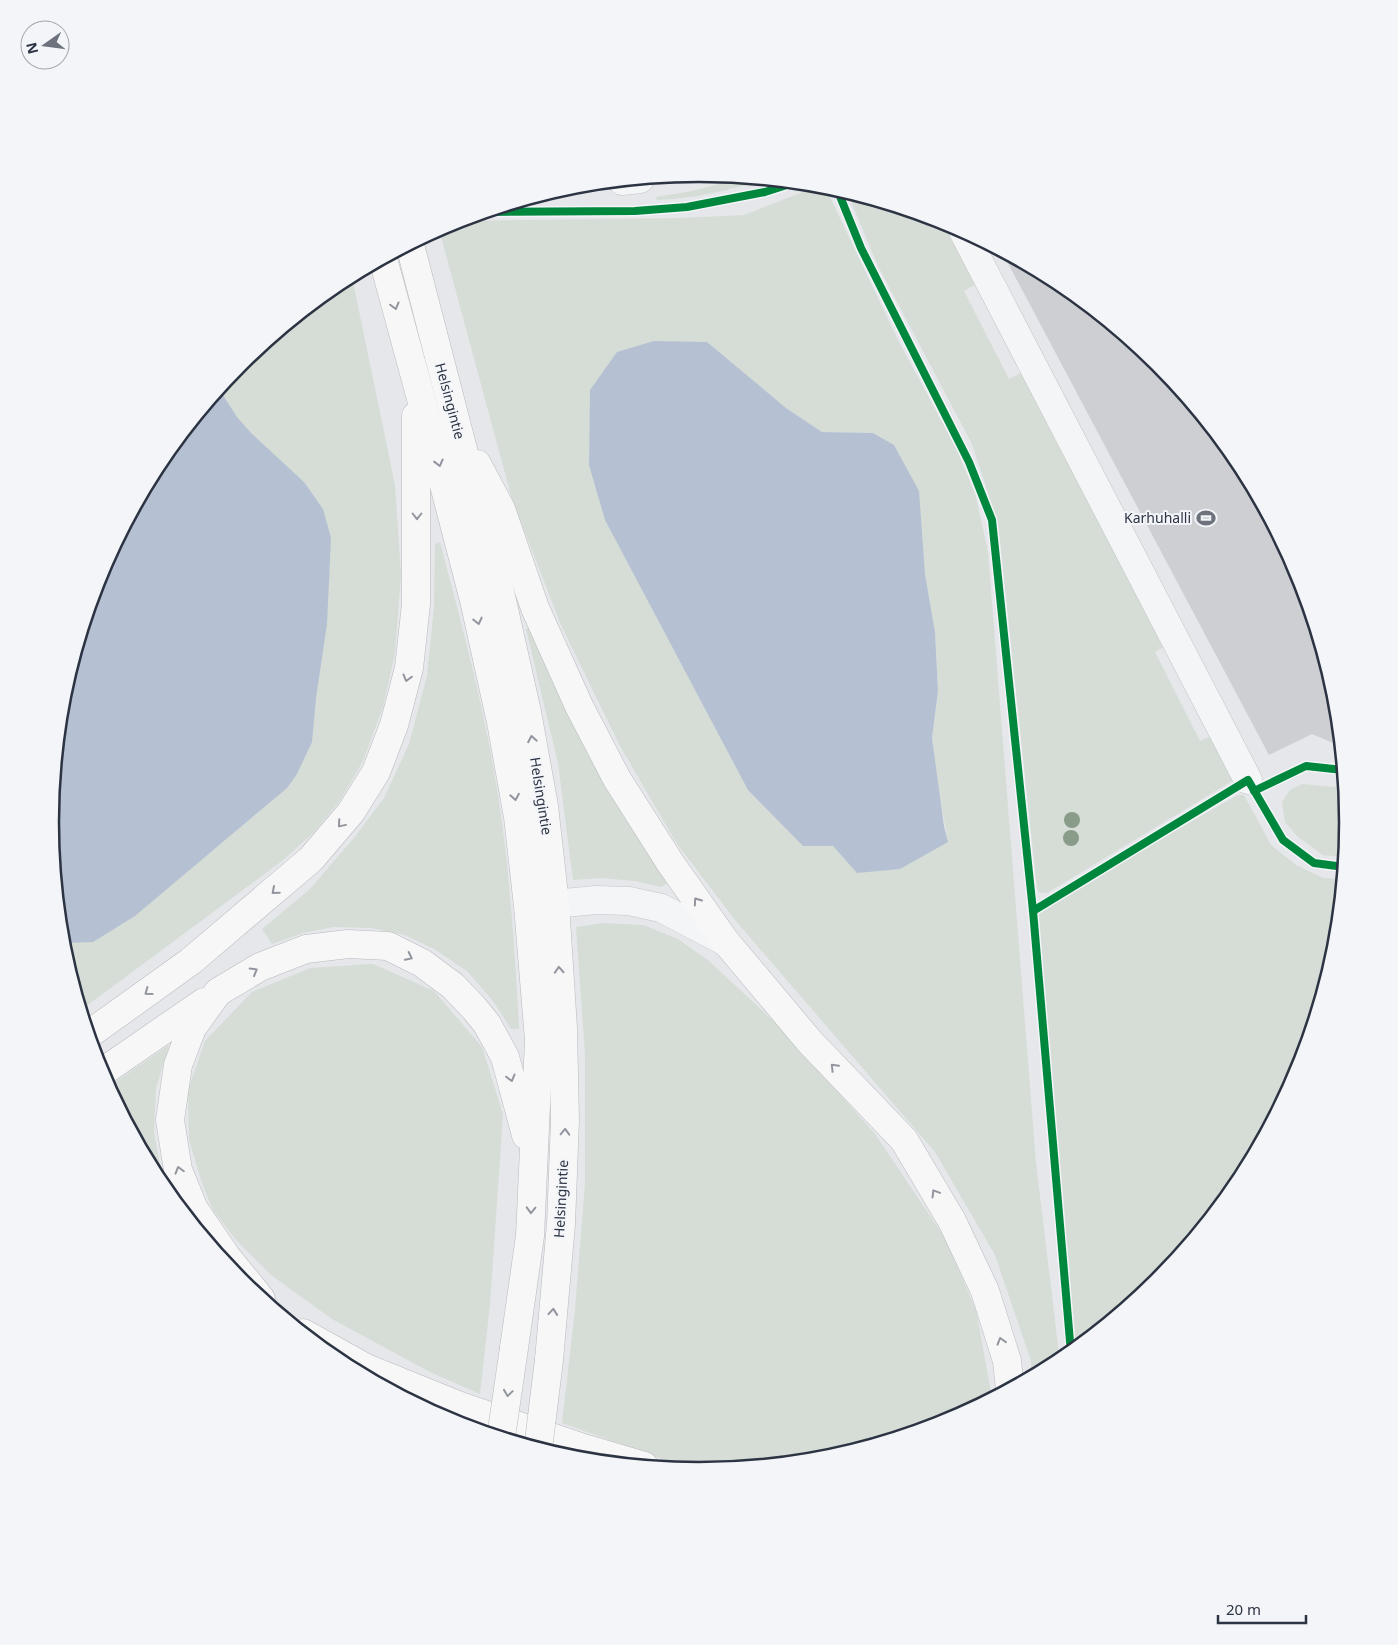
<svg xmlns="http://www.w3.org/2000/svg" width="1398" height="1645" viewBox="0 0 1398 1645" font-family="'Noto Sans',sans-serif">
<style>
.green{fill:#d5ddd6;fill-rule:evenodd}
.water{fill:#b5c1d3}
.building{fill:#cdcfd2;filter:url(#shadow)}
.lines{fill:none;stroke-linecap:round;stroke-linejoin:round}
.minor-casing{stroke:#c3c5c8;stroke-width:29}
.highway-casing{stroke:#b8babe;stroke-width:29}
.minor{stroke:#f4f5f6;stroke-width:28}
.highway{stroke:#f7f7f8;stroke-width:28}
.highway-bridge-casing{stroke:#b8babe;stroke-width:29;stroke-linecap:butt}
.highway-bridge{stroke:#f7f7f8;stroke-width:28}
.cycleway-casing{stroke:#f3f5f8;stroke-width:11}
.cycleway{stroke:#00873e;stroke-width:8}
.tree{fill:#899c89}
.oneway{stroke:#92959e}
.labels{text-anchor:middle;stroke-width:4;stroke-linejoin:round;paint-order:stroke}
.street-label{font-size:14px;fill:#2c3343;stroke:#f3f5f8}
.poi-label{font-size:14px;fill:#2c3343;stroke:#f3f5f8;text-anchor:end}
.rim{fill:none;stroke:#2c3343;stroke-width:2.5}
</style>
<defs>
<filter id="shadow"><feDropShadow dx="4.5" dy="-4.5" stdDeviation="0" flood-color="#0004"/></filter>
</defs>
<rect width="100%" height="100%" fill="#e5e7ea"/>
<g class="green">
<path d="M 743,178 L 765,180 C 729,190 694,199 657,200 L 656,197 L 687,192 Z"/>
<path d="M 813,188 L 829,195 L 899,342 L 955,446 L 975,493 L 988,552 L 1036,1163 L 1060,1362 L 1031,1377 L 1031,1361 L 995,1255 L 935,1152 L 735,920 L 677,844 L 620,746 L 561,625 L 512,499 L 439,229 L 456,221 L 681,218 L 744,215 ZM 786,408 L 822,432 L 873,433 L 925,574 L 935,632 L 938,691 L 932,738 L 938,787 L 948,842 L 857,872 L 833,846 L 803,846 L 589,465 L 590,424 Z"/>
<path d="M 847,192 L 946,222 L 978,283 L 964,291 L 1009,379 L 1025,371 L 1169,644 L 1155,652 L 1200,741 L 1215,734 L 1234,773 L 1232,781 L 1047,893 L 1040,893 L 1037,889 L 998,523 L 972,444 L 878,266 Z"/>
<path d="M 350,277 L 352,277 L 395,485 L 401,575 L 395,653 L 383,707 L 363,761 L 341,799 L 314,832 L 282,861 L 81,1010 L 62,949 L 50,822 L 63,696 L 100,574 L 160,462 L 240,363 L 339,283 Z"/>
<path d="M 440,542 C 458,611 477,680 490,749 C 508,841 514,935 519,1029 L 511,1029 L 493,1001 L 468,972 L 436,950 L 405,935 L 371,928 L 333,927 L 303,933 L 272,944 L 262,929 L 309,890 L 354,838 L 384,798 L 409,744 L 427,676 L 434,607 L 435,544 Z"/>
<path d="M 530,627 L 565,708 L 608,789 L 668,883 L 661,887 L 635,881 L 601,878 L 573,880 L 558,763 L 526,629 Z"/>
<path d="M 1302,784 L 1345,788 L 1346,807 L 1339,811 L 1348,825 L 1345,857 L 1323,855 L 1297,836 L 1285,822 L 1282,802 L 1290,790 Z"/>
<path d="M 1238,795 L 1244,795 L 1271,845 L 1296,865 L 1323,878 L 1342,879 L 1335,949 L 1298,1071 L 1238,1183 L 1158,1282 L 1071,1353 L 1033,911 Z"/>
<path d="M 604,923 L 643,925 L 678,939 L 709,961 L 784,1031 L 875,1134 L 945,1238 L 976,1310 L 992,1398 L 947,1422 L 825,1459 L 701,1471 L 679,1465 L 562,1423 L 575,1310 L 585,1183 L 585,1054 L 576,927 Z"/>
<path d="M 373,964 L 434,991 L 482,1047 L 503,1114 L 490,1304 L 480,1394 L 430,1372 L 332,1319 L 271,1275 L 236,1240 L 213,1210 L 203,1186 L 189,1140 L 188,1090 L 205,1041 L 252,992 L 310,968 Z"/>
<path d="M 169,1045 L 156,1088 L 154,1133 L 162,1176 L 171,1198 L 159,1183 L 108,1087 Z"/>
</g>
<g class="water">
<path d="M 654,341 L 707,342 L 786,408 L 822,432 L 873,433 L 894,445 L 919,491 L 925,574 L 935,632 L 938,691 L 932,738 L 944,826 L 948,842 L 900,869 L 857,873 L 833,846 L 803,846 L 748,790 L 605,520 L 589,465 L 590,390 L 617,352 Z"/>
<path d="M 219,389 L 237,417 L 251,433 L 304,482 L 323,509 L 331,538 L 327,624 L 316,698 L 312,742 L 297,774 L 287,788 L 135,916 L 93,942 L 65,943 L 62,940 L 50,822 L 63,696 L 100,574 L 160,462 Z"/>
</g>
<path class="building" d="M 1002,252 L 1060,283 L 1158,364 L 1239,462 L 1299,574 L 1336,696 L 1340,746 L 1312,734 L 1269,755 Z"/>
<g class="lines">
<g class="minor-casing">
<g id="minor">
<path d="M 622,181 L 640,179"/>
<path d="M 963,231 L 1248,780"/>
<path d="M 532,906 L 596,900 L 629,901 L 661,908 L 726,942"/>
</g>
</g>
<g class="highway-casing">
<g id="highway">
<path d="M 410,245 L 501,596 L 527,712 L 544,806 L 555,904 L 563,1028 L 565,1120 L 561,1224 L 549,1360"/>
<path d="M 383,259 L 432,439 L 474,600 L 501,722 L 518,817 L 528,906 L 539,1040 L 530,1236 L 514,1348"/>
<path d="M 477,464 L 501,509 L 535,608 L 579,706 L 617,779 L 671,864 L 726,942 L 810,1042 L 904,1140 L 952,1221 L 985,1291 L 1007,1361 L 1010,1389"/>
<path d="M 88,1035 L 191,961 L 311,859 L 351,812 L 376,772 L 394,725 L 409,668 L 416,604 L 416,416"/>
<path d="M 101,1073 L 204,1002"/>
<path d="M 261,1299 L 226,1256 L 194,1209 L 178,1170 L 170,1120 L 178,1065 L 192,1028 L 218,992 L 260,967 L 306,949 L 348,944 L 388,946 L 422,963 L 453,986 L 474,1008 L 487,1024 L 505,1057 L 526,1135"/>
<path d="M 303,1333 L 366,1368 L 460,1406 L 583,1448 L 644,1466"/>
</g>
</g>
<use href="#minor" class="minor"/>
<use href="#highway" class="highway"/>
<g class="highway-bridge-casing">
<g id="highway-bridge">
<path d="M 501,1437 L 514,1348"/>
<path d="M 538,1449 L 549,1360"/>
</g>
</g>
<use href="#highway-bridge" class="highway-bridge"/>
<g class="cycleway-casing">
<g id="cycleway">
<path d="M 837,189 L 861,248 L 969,462 L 992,520 L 1033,911 L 1071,1353"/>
<path d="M 488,212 L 635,211 L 687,207 L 765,192 L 793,183"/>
<path d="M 1254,791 L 1306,766 L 1343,770"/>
<path d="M 1033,911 L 1248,780 L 1283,840 L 1314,863 L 1344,867"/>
</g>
</g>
<use href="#cycleway" class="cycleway"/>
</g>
<g class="tree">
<circle cx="1072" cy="820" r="8"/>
<circle cx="1071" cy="838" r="8"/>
</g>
<defs><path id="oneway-chevron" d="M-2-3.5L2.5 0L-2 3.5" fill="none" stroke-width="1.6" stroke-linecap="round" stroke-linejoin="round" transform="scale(1.25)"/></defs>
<g class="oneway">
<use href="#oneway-chevron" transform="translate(395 306) rotate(75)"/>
<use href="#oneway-chevron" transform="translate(439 463) rotate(76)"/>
<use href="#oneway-chevron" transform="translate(417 516) rotate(90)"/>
<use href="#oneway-chevron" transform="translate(478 621) rotate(77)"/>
<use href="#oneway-chevron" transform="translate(407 678) rotate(105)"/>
<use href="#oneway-chevron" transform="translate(532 739) rotate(-100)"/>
<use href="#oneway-chevron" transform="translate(515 797) rotate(80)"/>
<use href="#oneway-chevron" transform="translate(341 824) rotate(130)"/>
<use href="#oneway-chevron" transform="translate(275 891) rotate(139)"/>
<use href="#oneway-chevron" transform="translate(697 901) rotate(-125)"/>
<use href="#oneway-chevron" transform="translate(409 957) rotate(26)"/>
<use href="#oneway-chevron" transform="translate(559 970) rotate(-93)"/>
<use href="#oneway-chevron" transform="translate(254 971) rotate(-30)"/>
<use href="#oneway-chevron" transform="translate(148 992) rotate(144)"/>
<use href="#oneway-chevron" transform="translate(834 1067) rotate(-134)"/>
<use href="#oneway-chevron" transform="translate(511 1078) rotate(75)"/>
<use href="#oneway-chevron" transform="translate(565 1132) rotate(-88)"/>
<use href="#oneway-chevron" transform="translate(179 1170) rotate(-106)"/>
<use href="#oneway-chevron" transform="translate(935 1193) rotate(-121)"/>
<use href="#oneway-chevron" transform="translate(531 1210) rotate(92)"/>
<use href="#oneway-chevron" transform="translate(553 1312) rotate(-85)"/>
<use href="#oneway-chevron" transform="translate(1001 1341) rotate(-107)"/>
<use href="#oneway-chevron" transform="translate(508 1393) rotate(98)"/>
</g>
<defs>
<g id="stadium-bare" transform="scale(1.5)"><path d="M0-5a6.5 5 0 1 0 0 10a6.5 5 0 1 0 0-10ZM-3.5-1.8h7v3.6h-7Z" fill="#6d727d" stroke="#f3f5f8" stroke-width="2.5" paint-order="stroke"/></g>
</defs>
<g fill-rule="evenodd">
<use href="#stadium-bare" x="1206" y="518"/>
</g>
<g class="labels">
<g class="street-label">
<text transform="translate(450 401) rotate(75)" y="5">Helsingintie</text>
<text transform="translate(541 796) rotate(81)" y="5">Helsingintie</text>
<text transform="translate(561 1199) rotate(-87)" y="5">Helsingintie</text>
</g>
<g class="poi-label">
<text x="1191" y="523">Karhuhalli</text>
</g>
</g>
<path d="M0 0H1398V1645H0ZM59 822a640 640 0 1 1 1280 0a640 640 0 1 1-1280 0Z" fill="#f3f5f8" fill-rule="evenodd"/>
<path class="rim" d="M59 822a640 640 0 1 1 1280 0a640 640 0 1 1-1280 0Z"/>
<g transform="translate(45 45) rotate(256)"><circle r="24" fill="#f3f5f8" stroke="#a3a7b0"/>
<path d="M0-4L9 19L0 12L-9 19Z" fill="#6d727d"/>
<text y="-8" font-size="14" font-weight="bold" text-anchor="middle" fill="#2c3343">N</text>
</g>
<path d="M1218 1615v8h88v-8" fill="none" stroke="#2c3343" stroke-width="2.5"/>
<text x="1226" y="1615" font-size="15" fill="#2c3343" stroke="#f3f5f8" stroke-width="4" paint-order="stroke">20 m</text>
</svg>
